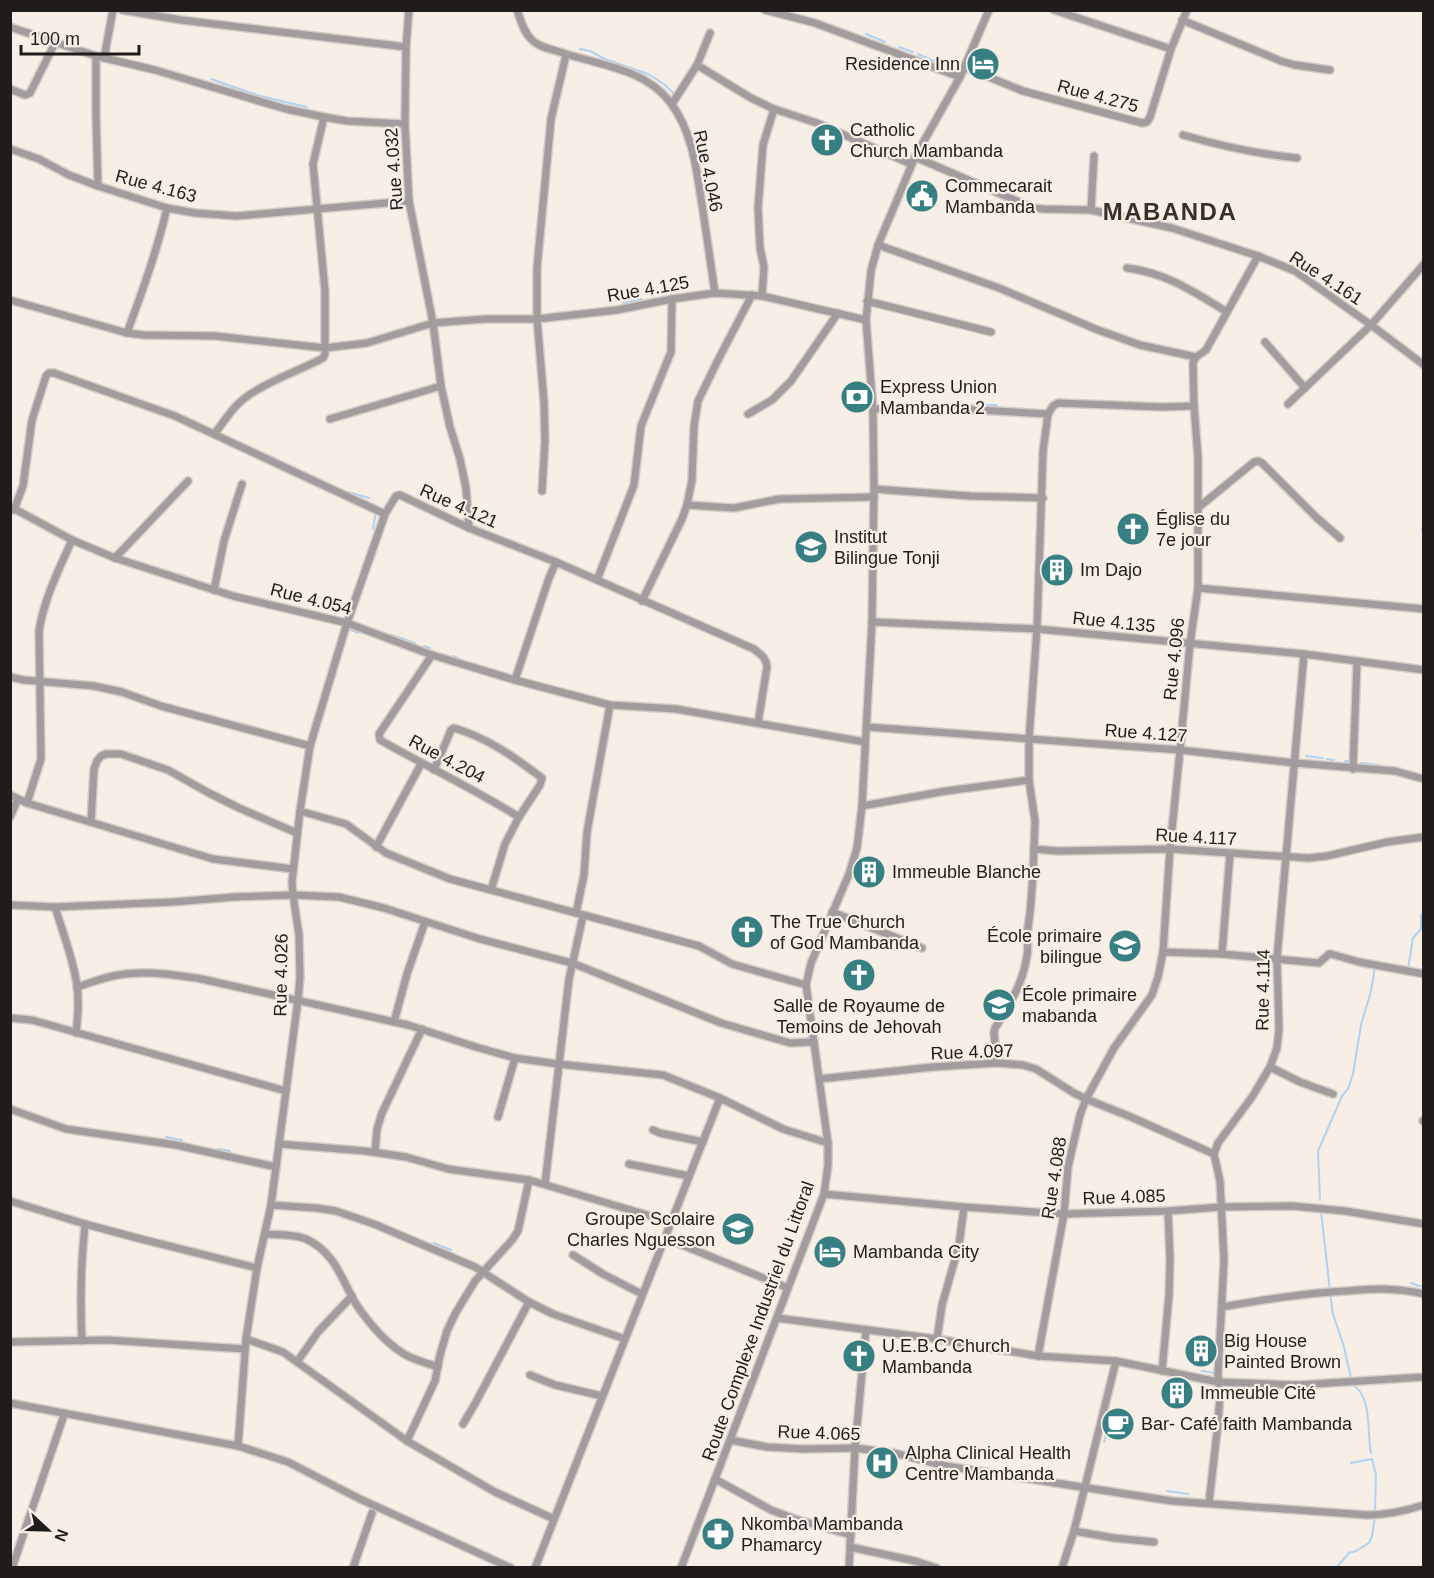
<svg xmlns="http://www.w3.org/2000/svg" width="1434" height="1578" viewBox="0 0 1434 1578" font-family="Helvetica,sans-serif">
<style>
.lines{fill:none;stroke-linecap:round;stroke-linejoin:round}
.stream{stroke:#add2f4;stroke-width:2}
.minor-casing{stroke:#d4cdc5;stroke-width:10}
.minor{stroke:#a29c9e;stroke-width:7}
.labels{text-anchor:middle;stroke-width:4.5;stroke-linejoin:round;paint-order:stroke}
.poi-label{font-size:18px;fill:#1f1c19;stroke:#f7efe6;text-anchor:start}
.street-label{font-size:18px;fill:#1f1c19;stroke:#f7efe6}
.district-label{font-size:24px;font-weight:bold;letter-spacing:1.5px;fill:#363029;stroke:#f7efe6}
</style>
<rect width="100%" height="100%" fill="#f7efe6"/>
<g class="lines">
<g class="stream">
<path d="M 866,34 L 885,42"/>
<path d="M 899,47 L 913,52"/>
<path d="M 580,49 L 590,51 L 605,59 L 648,74 L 664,84 L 676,96"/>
<path d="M 918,54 L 936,62"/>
<path d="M 211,79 L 260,96 L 307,107"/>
<path d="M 623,303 L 642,299"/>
<path d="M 964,405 L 978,405"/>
<path d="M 979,405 L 997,405"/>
<path d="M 924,406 L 934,406"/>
<path d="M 941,406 L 957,405"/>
<path d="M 287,464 L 295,468"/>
<path d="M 348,492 L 369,498"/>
<path d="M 373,529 L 376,511"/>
<path d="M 1422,530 L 1424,522"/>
<path d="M 179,574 L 191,579"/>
<path d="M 347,628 L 358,633"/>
<path d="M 392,635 L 415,643"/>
<path d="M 424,646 L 430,648"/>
<path d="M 453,656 L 460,659"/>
<path d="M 1306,756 L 1323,758"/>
<path d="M 1327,759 L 1334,760"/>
<path d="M 1345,761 L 1351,761"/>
<path d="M 1361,763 L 1379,765"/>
<path d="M 1353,772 L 1371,773"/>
<path d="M 1408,969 L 1413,938 L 1421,929 L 1421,916 L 1424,910"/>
<path d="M 1348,1089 L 1353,1074 L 1361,1025 L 1371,991 L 1375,967"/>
<path d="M 166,1137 L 182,1140"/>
<path d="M 218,1149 L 230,1151"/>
<path d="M 1320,1200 L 1318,1151 L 1342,1096 L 1347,1090"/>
<path d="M 1321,1211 L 1330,1291"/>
<path d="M 434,1243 L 451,1250"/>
<path d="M 1411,1283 L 1419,1286"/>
<path d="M 1421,1286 L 1424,1287"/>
<path d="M 1330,1294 L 1333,1314 L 1344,1347 L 1351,1378"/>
<path d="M 1202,1371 L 1216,1373 L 1216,1372"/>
<path d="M 1193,1381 L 1217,1386"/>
<path d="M 1354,1386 C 1372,1397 1367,1434 1371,1453"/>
<path d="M 1104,1442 L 1107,1432"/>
<path d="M 1351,1463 L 1372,1459 L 1376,1475 L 1375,1512"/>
<path d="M 1167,1491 L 1188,1494"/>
<path d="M 1336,1568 L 1349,1553 L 1356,1551 L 1369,1543 L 1372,1536 L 1375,1517"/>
</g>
<g class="minor-casing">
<g id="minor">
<path d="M 122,10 L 181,20 L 406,47"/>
<path d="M 409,10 L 406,47 L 405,124 L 409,201 L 433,323 L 441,386 L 450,427 L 460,459 L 466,488 L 469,528"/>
<path d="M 517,10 C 521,21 523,31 531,39 C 538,47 550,49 560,52 C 598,65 644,68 670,102 C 694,133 697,175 703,211 C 707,238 711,266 715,293"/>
<path d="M 765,10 L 815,23 L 960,77"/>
<path d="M 1054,10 L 1171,49"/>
<path d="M 1182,20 L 1281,61 L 1295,65 L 1330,70"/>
<path d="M 10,27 L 96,56 L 155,70 L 286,109 L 324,117 L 347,121 L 405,124"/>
<path d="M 96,56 L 96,115 L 98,186"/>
<path d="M 104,58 L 113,10"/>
<path d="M 697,65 L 751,98 L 774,109 L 817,123 L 911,164"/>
<path d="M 964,67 L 1023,91 L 1142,123 L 1147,122 L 1150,117 L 1171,49 L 1187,10"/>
<path d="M 10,89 L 25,95 L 30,93 L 55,43"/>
<path d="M 672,104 L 697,65 L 710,33"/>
<path d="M 1183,135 C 1221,146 1257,154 1297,158"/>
<path d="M 10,149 L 39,159 L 69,175 L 98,186 L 167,208 L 195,213 L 237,216 L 409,201"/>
<path d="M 915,157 L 1033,208 L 1044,209 L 1091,210 L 1172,228 L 1258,256 L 1295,271 L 1371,325 L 1424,365"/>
<path d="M 1091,210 L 1094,156"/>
<path d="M 878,245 L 999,288 L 1098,330 L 1140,345 L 1196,357"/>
<path d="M 1258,256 L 1206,350 L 1196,357 L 1193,363 L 1194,406 L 1198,457 L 1198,588 L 1190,644 L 1180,750 L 1170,849 L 1163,952 L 1222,954 L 1319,963 L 1329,954 L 1331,954 L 1359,962 L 1424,974"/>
<path d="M 1127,268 C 1167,273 1194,292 1227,312"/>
<path d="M 762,296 L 764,267 L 760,248 L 758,208 L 763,145 L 774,109"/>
<path d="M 10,300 L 127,333 L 144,335 L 215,336 L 325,348 L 367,343 L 433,323 L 485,319 L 537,319 L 617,310 L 672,299 L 715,293 L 762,296 L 866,320"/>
<path d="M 867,301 L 991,332"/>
<path d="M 127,333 C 142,292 157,251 167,208"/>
<path d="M 1265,342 L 1305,388"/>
<path d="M 1288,404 L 1371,325 L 1424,264"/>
<path d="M 1194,406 L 1162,407 L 1058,403 L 1053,406 L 1048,414 L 1043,451 L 1037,629 L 1029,739 L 1029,780 L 1035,821 L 1034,849 L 1058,851 L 1170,849 L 1308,858 L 1327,856 L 1387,842 L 1424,837"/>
<path d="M 873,409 L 961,409 L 1048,414"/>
<path d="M 748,414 L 772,400 L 791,381 L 838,313"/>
<path d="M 330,419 L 441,386"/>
<path d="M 214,434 C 222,425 228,414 237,405 C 256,385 297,372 323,358 L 325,354 L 325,291 L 313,164 L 324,117"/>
<path d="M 874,489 L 970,496 L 1043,498"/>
<path d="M 542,491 L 545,440 L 544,402 L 537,319 L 537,268 L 551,119 L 566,55"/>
<path d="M 687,505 L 734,508 L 779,499 L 874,497"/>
<path d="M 11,507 L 72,540 L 115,558 L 233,596 L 347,623 L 432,655 L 515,680 L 610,705 L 676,709 L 865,742"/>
<path d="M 1199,507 L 1254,462 L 1258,461 L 1262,463 L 1317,518 L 1340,538"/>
<path d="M 14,510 L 23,486 L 32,420 L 46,376 L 49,373 L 54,373 L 175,416 L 385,514 L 396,496 L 400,495 L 469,528 L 556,562 L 754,649 C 761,655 766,657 767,667 L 758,723"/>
<path d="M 115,558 L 188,481"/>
<path d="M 597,580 L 634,485 L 641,426 L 671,352 L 672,299"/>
<path d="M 1198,588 L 1424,609"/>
<path d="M 214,590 L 224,541 L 242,484"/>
<path d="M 642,601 L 682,519 L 687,505 L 692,480 L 694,426 L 698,401 L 719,358 L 752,295"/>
<path d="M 872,622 L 1037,629 L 1304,654 L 1424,670"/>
<path d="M 432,655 L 379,734 L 380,740 C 426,766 474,789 519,817 L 505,844 L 491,890"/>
<path d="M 10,677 L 24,680 L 94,686 L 122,692 L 161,706 L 310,746"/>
<path d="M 515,680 L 549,578 L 556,562"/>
<path d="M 867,727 L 1180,750 L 1295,763 L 1395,771 L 1420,778"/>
<path d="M 1353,769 L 1357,662"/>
<path d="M 434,770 L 451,730 L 454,728 C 488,738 514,757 542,778 L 540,785 L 519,817"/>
<path d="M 10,795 L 27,803 L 213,859 L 293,869"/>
<path d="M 27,803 L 41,759 L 39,631 C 44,599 59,569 72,540"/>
<path d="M 862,806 L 946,791 L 1029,780"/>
<path d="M 300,811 L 346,824 L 386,853 L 450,879 L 699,946 L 732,964 L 806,985"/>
<path d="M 10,817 L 18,799"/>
<path d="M 91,822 L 94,769 L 97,761 L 101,756 L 106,754 L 121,754 L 168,770 L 207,792 L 239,808 L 297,833"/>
<path d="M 376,847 L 421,764"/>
<path d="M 10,905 L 55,907 L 173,902 L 234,897 L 293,895 L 339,897 L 384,908 L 480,939 L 572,963 L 721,1023 L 790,1043 L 814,1042"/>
<path d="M 55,907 C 63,933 73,958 77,985 C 79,1001 78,1017 76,1033"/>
<path d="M 832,912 L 922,948"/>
<path d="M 576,913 L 584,875 L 587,832 L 610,705"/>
<path d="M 1222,954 L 1230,854"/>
<path d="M 77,987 C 91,983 104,977 118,975 C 144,970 171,975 197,978 L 408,1025 L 476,1047 L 515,1058 L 558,1064 L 663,1075 L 720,1098 L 783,1129 L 828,1143"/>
<path d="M 10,1018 L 32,1020 L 286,1091"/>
<path d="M 394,1022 L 407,974 L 425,922"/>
<path d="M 997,1063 L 994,1033 L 995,1028 C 1009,1006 1023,983 1027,956 C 1029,947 1026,938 1028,928 C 1032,902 1033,876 1034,849"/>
<path d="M 1270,1067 L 1300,1082 L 1333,1094"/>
<path d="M 819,1079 L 933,1067 L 997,1063 L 1023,1065 L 1036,1069 L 1074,1093 L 1086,1099 L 1131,1117 L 1214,1154"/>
<path d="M 10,1109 L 66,1129 L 176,1145 L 276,1167"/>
<path d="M 498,1117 L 515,1058"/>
<path d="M 1423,1121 L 1424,1121"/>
<path d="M 653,1130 L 660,1133 L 703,1142"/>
<path d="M 279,1144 L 365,1151 L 406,1157 L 448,1169 L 529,1180 L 671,1222"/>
<path d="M 375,1152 L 377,1129 L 382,1113 L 422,1029"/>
<path d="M 629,1164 L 689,1176"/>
<path d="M 545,1184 L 569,979 L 583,916"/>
<path d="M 824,1194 L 964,1207 L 1064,1214 L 1168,1211 L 1221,1207 L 1292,1206 L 1345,1211 L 1424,1224"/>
<path d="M 10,1201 L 85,1224 L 137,1238 L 257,1268"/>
<path d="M 271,1205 L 316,1208 L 336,1211 L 374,1224 L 475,1267 L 529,1302 L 553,1314 L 625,1339"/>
<path d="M 265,1234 C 278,1235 294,1234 306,1239 C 336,1253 341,1279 356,1304 C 368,1322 385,1342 404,1354 C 414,1360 427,1363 438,1367"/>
<path d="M 665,1238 L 788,1288"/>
<path d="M 573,1255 L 603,1274 L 642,1294"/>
<path d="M 1222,1307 C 1263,1300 1304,1293 1345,1291 C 1372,1289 1397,1287 1424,1294"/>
<path d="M 777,1318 L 937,1339 L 1038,1356 L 1116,1361 L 1218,1382 L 1297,1385 L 1424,1377"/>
<path d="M 246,1339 L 283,1352 L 407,1441 L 495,1492 L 554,1519"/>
<path d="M 937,1339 L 942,1305 L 959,1245 L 964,1207"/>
<path d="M 82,1341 C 80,1302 81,1263 85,1224"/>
<path d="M 10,1342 L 107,1340 L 245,1349"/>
<path d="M 1038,1356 L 1064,1214 L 1068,1167 L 1080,1115 L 1086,1099 L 1114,1048 L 1152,995 L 1158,977 L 1163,952"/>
<path d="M 297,1362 L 318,1332 L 352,1296"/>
<path d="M 1162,1371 L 1169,1295 L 1170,1259 L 1168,1211"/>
<path d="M 530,1375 L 555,1385 L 602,1396"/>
<path d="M 10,1403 L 238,1446 L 288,1462 L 360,1499 L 511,1568"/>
<path d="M 463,1424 L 476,1402 L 529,1302"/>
<path d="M 730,1440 L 767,1447 L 804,1449 L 855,1448 L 894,1453 L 946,1466 L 1172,1501 L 1367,1515 C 1387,1515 1405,1511 1424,1505"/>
<path d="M 407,1441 L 435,1381 L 440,1355 L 447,1331 L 455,1314 L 475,1281 L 512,1240 L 518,1231 L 529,1180"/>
<path d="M 238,1446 L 246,1339 L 257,1268 L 271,1205 L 298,1000 L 300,977 L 299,935 L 293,895 L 292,882 L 300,811 L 310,746 L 347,623 L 385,514"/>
<path d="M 715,1479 L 771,1510 L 795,1519 L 851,1535"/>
<path d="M 1209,1503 L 1218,1423 L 1220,1394 L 1218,1375 L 1224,1260 L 1220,1181 L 1214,1154 L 1218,1143 L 1252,1097 L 1270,1067 L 1277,1048 L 1279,1029 L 1277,958 L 1304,654"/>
<path d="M 1074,1531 L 1114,1538 L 1154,1542"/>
<path d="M 850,1547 L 915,1561 L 937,1568"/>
<path d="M 12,1568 L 63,1418"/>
<path d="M 353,1568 L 372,1513"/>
<path d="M 535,1568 L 720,1098"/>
<path d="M 681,1568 L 824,1194 L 828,1165 L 828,1143 L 806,985 L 811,963 L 849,874 L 857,848 L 862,806 L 872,622 L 874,489 L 873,409 L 866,320 L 871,271 L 878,245 L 915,157 L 960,77 L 989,10"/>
<path d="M 849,1568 L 855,1448 L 866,1330"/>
<path d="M 1062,1568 L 1074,1531 L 1116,1361"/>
</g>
</g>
<use href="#minor" class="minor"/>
</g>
<defs>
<g id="hotel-disc" transform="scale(1.725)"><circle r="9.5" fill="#367f83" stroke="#f7efe6"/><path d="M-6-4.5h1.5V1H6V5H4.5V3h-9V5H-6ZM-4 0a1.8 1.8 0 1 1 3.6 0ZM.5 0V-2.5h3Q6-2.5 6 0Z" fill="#fff"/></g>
<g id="church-disc" transform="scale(1.725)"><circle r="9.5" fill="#367f83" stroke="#f7efe6"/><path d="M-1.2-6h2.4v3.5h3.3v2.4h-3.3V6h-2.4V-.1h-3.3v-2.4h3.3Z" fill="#fff"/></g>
<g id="civic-disc" transform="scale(1.725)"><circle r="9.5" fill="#367f83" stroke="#f7efe6"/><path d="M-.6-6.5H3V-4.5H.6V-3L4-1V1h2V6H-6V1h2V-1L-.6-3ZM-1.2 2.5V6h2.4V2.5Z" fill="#fff"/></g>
<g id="bank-disc" transform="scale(1.725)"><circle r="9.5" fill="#367f83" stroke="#f7efe6"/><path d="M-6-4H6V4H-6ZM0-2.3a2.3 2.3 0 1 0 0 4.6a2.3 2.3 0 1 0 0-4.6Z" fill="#fff"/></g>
<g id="school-disc" transform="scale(1.725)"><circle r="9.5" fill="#367f83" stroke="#f7efe6"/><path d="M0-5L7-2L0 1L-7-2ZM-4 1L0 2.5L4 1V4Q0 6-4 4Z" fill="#fff"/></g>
<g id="building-disc" transform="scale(1.725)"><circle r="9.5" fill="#367f83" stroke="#f7efe6"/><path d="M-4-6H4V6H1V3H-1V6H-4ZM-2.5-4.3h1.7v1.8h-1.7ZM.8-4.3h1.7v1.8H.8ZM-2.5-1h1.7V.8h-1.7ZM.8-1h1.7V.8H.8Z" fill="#fff"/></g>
<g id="cafe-disc" transform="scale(1.725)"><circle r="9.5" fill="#367f83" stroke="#f7efe6"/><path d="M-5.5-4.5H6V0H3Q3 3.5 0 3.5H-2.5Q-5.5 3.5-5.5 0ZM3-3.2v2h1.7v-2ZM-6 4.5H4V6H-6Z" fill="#fff"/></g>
<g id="hospital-disc" transform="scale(1.725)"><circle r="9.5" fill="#367f83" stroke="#f7efe6"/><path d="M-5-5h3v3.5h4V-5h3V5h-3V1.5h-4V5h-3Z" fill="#fff"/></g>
<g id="pharmacy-disc" transform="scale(1.725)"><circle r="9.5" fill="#367f83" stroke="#f7efe6"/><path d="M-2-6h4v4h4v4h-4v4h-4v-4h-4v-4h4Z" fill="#fff"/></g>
</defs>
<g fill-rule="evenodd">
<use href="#hotel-disc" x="983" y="64"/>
<use href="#church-disc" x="827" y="140"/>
<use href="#civic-disc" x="922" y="196"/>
<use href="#bank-disc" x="857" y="397"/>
<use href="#church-disc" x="1133" y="529"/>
<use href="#school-disc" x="811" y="547"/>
<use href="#building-disc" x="1057" y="570"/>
<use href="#building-disc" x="869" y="872"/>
<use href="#church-disc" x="747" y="932"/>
<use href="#school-disc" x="1125" y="946"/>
<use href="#church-disc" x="859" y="975"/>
<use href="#school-disc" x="999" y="1005"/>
<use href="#school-disc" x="738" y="1229"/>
<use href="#hotel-disc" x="830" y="1252"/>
<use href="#building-disc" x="1201" y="1351"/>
<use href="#church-disc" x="859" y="1356"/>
<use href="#building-disc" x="1177" y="1393"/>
<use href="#cafe-disc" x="1118" y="1424"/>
<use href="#hospital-disc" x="882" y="1463"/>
<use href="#pharmacy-disc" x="718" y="1534"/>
</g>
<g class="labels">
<g class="poi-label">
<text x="960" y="70" text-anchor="end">Residence Inn</text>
<text x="850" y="136">Catholic<tspan x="850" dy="21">Church Mambanda</tspan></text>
<text x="945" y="192">Commecarait<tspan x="945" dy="21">Mambanda</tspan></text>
<text x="880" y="393">Express Union<tspan x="880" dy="21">Mambanda 2</tspan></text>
<text x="1156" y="525">Église du<tspan x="1156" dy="21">7e jour</tspan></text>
<text x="834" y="543">Institut<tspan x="834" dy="21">Bilingue Tonji</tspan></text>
<text x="1080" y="576">Im Dajo</text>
<text x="892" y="878">Immeuble Blanche</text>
<text x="770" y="928">The True Church<tspan x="770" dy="21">of God Mambanda</tspan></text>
<text x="1102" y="942" text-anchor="end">École primaire<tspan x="1102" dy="21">bilingue</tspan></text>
<text x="1022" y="1001">École primaire<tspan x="1022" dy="21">mabanda</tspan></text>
<text x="859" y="1012" text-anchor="middle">Salle de Royaume de<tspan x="859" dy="21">Temoins de Jehovah</tspan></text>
<text x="715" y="1225" text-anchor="end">Groupe Scolaire<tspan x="715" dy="21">Charles Nguesson</tspan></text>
<text x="853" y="1258">Mambanda City</text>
<text x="1224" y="1347">Big House<tspan x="1224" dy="21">Painted Brown</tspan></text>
<text x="882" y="1352">U.E.B.C Church<tspan x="882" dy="21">Mambanda</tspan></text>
<text x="1200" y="1399">Immeuble Cité</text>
<text x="1141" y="1430">Bar- Café faith Mambanda</text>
<text x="905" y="1459">Alpha Clinical Health<tspan x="905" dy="21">Centre Mambanda</tspan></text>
<text x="741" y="1530">Nkomba Mambanda<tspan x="741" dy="21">Phamarcy</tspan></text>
</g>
<g class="street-label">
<text transform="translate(1098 96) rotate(15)" y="6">Rue 4.275</text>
<text transform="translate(394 169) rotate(-94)" y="6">Rue 4.032</text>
<text transform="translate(708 171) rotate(78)" y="6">Rue 4.046</text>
<text transform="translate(156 186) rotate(15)" y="6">Rue 4.163</text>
<text transform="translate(1326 278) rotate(33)" y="6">Rue 4.161</text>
<text transform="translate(648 289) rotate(-10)" y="6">Rue 4.125</text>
<text transform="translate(459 506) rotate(24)" y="6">Rue 4.121</text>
<text transform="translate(311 599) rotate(14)" y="6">Rue 4.054</text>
<text transform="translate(1114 622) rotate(6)" y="6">Rue 4.135</text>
<text transform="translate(1174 659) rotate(-84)" y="6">Rue 4.096</text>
<text transform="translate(1146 733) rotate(4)" y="6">Rue 4.127</text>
<text transform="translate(447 759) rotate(28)" y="6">Rue 4.204</text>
<text transform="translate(1196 837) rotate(3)" y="6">Rue 4.117</text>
<text transform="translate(281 975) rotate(-89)" y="6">Rue 4.026</text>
<text transform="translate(1263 990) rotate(-89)" y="6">Rue 4.114</text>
<text transform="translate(972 1052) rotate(-2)" y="6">Rue 4.097</text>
<text transform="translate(1054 1178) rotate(-81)" y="6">Rue 4.088</text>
<text transform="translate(1124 1197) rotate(-2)" y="6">Rue 4.085</text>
<text transform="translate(758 1321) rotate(-70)" y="6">Route Complexe Industriel du Littoral</text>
<text transform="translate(819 1433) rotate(2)" y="6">Rue 4.065</text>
</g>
<g class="district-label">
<text x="1170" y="220">MABANDA</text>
</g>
</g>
<rect width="1434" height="1578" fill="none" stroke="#1f1c19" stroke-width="24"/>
<g transform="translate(48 1530) rotate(112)" stroke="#f7efe6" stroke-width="4.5" paint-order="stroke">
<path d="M0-4.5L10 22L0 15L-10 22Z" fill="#1f1c19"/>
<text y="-9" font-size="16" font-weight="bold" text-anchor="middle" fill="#1f1c19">N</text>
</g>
<path d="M21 45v9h118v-9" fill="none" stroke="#1f1c19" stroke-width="3"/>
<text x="30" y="45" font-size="18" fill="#1f1c19" stroke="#f7efe6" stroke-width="4.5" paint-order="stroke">100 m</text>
</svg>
